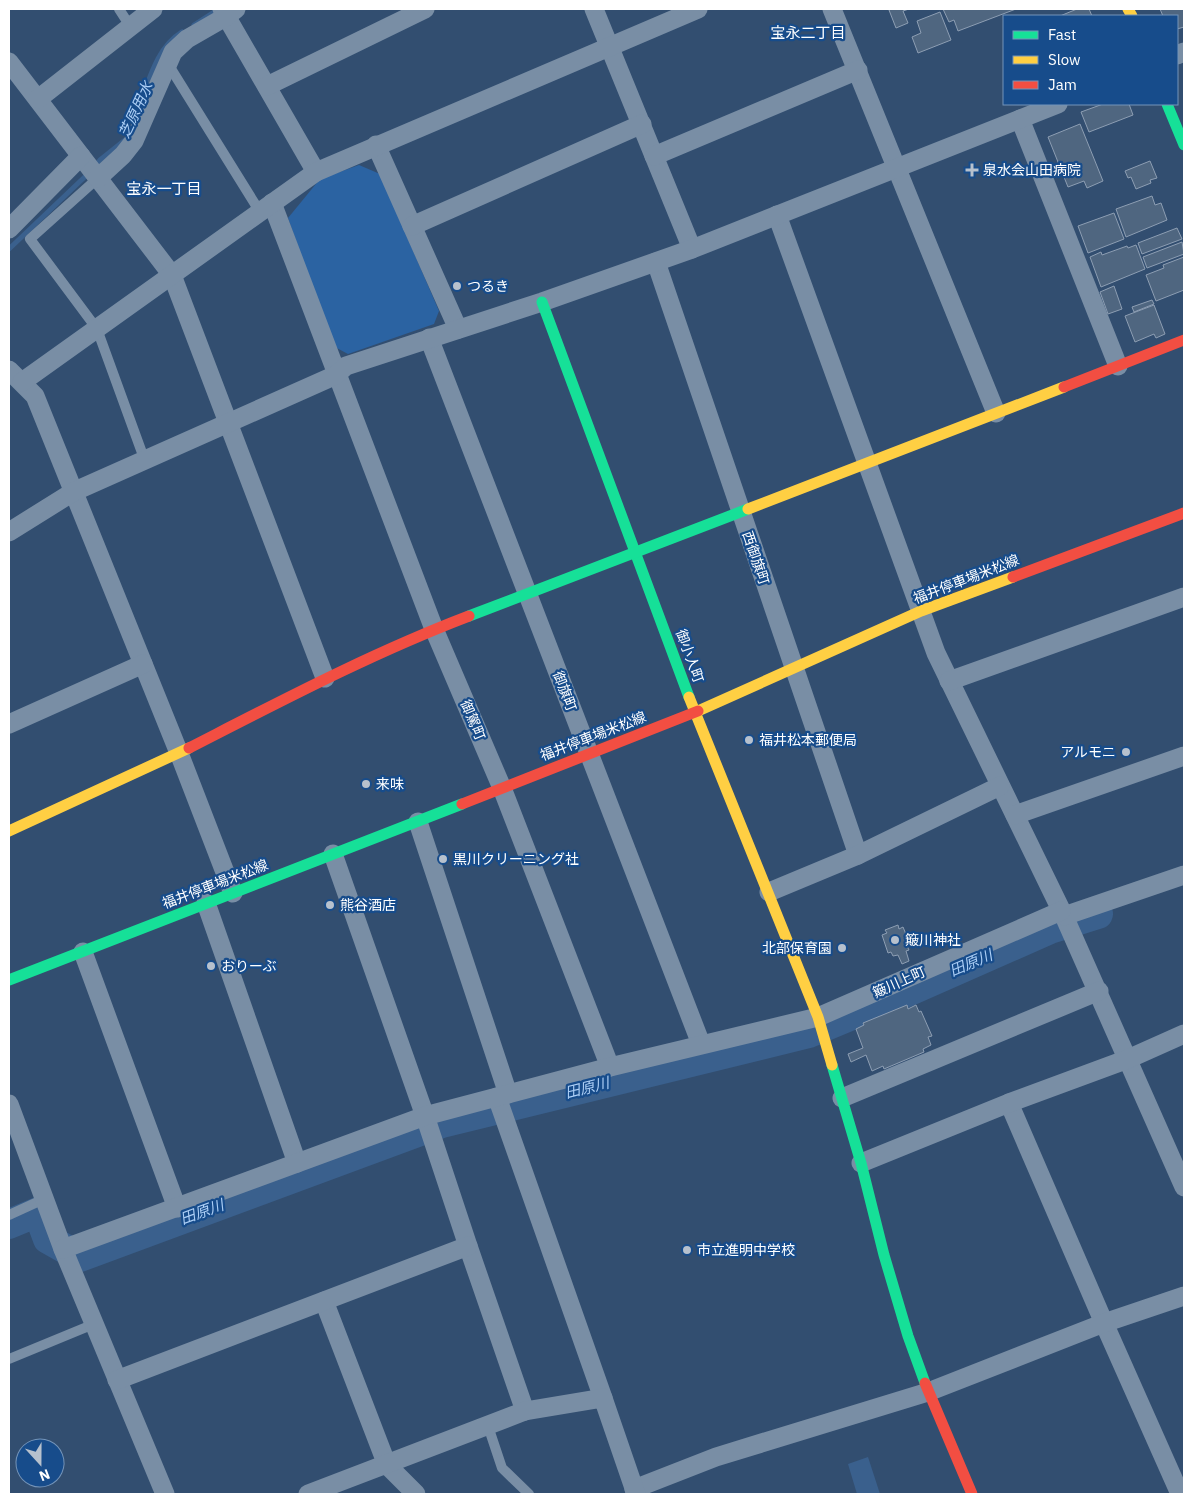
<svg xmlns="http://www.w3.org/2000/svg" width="1193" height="1503" viewBox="0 0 1193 1503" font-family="'IBM Plex Sans','Noto Sans JP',sans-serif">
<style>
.green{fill:#2b63a2}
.water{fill:#3a608d}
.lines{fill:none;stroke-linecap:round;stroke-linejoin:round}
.stream{stroke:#3a608d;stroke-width:5}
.river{stroke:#3a608d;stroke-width:30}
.building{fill:#4f6680;stroke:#8d9eb3}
.lane{stroke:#798ea5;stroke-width:10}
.street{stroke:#798ea5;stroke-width:19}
.fast{stroke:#16e098;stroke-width:11}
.slow{stroke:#ffcf43;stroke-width:11}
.jam{stroke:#f24e42;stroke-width:11}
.poi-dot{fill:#b7c1cd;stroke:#174c8b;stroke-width:2}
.labels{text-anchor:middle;stroke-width:4.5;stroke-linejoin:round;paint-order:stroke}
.poi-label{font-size:14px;fill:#fff;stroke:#174c8b;text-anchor:start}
.street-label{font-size:14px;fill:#fff;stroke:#174c8b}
.neighbourhood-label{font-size:15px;fill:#fff;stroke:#174c8b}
.water-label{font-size:15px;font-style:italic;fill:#adcff6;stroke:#174c8b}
</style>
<rect width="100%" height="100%" fill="#324e70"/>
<path class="green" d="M 359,165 L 380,174 L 439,311 L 434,324 L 348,354 L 333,346 L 288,218 L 320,179 Z"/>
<path class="water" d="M 868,1457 L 880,1494 L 857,1494 L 848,1464 Z"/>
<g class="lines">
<g class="stream">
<path d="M 194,25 L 214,12"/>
<path d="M 138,109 C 149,81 156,48 182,32"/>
<path d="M 9,249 L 92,170 L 100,160 L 125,140"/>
</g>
<path class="river" d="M 9,1224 L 38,1212 L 48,1239 L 80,1257 L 442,1123 L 809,1033 L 912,990 L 1050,929 L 1098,914"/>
</g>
<g class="building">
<path d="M 892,9 L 909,9 L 903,11 L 908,23 L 896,28 L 889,10 Z"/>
<path d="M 943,9 L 1016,9 L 958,31 L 954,20 L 949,22 Z"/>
<path d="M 1077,9 L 1089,9 L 1092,16 L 1060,16 Z"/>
<path d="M 1160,9 L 1184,9 L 1184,27 L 1177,29 L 1177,16 L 1163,16 Z"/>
<path d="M 940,12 L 951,40 L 918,53 L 912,37 L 921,33 L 917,21 Z"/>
<path d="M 1103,104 L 1129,104 L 1133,115 L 1089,132 L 1081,112 Z"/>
<path d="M 1080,124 L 1103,181 L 1087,188 L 1084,181 L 1068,187 L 1048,137 Z"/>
<path d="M 1150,161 L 1157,178 L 1150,180 L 1151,183 L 1136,189 L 1131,177 L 1128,178 L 1125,171 Z"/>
<path d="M 1152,196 L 1155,205 L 1161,203 L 1167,220 L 1126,237 L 1116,209 Z"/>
<path d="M 1114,213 L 1124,239 L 1088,253 L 1078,226 Z"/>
<path d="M 1177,228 L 1182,239 L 1142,254 L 1138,243 Z"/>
<path d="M 1182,242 L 1184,254 L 1147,268 L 1143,257 Z"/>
<path d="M 1136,245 L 1145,269 L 1101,287 L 1090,257 L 1101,252 L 1102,255 L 1127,246 L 1128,248 Z"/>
<path d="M 1184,257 L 1184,290 L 1156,301 L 1146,275 L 1164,268 L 1163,265 Z"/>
<path d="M 1114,286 L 1122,309 L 1108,314 L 1100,292 Z"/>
<path d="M 1152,300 L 1154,304 L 1134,312 L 1132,307 Z"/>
<path d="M 1154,305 L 1165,334 L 1156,338 L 1154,334 L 1135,342 L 1125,316 Z"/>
<path d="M 898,925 L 899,929 L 903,927 L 910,944 L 907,946 L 909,950 L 906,951 L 909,961 L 902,964 L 898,955 L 893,956 L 891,952 L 888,953 L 882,935 L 887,933 L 885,930 Z"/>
<path d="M 907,1005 L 908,1009 L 916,1005 L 919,1012 L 921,1011 L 932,1036 L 928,1037 L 931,1045 L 923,1049 L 924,1052 L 884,1069 L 883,1066 L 872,1071 L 866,1055 L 851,1062 L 848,1054 L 863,1048 L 856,1029 L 864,1025 L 863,1023 Z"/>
</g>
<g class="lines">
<g class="lane">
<path d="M 119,9 L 130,26"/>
<path d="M 168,64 L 260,212"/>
<path d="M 98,178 L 30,239 L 97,329 L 145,461"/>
<path d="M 9,1215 L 44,1199"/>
<path d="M 9,1359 L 94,1324"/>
<path d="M 488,1426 L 502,1468 L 529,1494"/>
</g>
<g class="street">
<path d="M 222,9 L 316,172"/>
<path d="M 594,9 L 692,249"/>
<path d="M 832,9 L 996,413"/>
<path d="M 1177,55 L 1184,52"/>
<path d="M 9,62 L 172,275 L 325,678"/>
<path d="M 267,86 L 425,9"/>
<path d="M 38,99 L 153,9"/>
<path d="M 1020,119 L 1118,366"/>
<path d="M 376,145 L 458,329"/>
<path d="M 654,156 L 858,70"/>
<path d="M 98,178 L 123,155 L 134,141 L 173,52 L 187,39 L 227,16 L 236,9"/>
<path d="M 272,203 L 434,629 L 502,788 L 610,1067"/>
<path d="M 777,215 L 936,653 L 1064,916 L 1184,1187"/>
<path d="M 412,226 L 642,124"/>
<path d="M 9,229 L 81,156"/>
<path d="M 656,262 L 858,855"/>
<path d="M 429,338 L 701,1044"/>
<path d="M 9,370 L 35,396 L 179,753 L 233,893"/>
<path d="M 22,382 L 316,172 L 698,9"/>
<path d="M 9,532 L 73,492 L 336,375 L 346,366 L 542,302 L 692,249 L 1058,104"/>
<path d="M 949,681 L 1184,597"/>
<path d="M 9,724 L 143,664"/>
<path d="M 1015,815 L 1184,756"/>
<path d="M 418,822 L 508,1094"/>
<path d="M 333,854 L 425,1116 L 468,1246 L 525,1411"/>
<path d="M 769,892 L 858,855 L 1000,786"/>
<path d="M 206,903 L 297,1163"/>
<path d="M 1064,916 L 1184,875"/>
<path d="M 83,952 L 177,1208"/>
<path d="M 497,1097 L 603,1398"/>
<path d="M 842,1098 L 1099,991"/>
<path d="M 1009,1103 L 1104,1323 L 1180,1494"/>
<path d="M 9,1104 L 63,1249 L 165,1494"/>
<path d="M 861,1163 L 1009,1103 L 1128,1059 L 1184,1034"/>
<path d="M 63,1249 L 425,1116 L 610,1067 L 818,1017 L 1061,911"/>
<path d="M 324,1301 L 387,1465 L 416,1494"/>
<path d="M 117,1380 L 468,1246"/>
<path d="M 634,1489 L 716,1457 L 928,1392 L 1104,1323 L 1184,1296"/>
<path d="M 308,1494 L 525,1411 L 603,1398 L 636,1494"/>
</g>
<g class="fast">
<path d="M 1167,104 L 1184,145"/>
<path d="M 542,302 L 689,697"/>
<path d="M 469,616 L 748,509"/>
<path d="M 9,980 L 462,804"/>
<path d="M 832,1065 L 861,1163 L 884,1255 L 908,1336 L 925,1383"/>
</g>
<g class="slow">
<path d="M 1128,9 L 1132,16"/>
<path d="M 748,509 L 1064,387"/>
<path d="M 689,697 L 818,1017 L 832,1065"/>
<path d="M 698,711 L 921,611 L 1013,577"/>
<path d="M 9,831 L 189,748"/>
</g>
<g class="jam">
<path d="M 1064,387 L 1184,340"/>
<path d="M 1013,577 L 1184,513"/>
<path d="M 189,748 C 281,701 372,653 469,616"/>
<path d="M 462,804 L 698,711"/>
<path d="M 925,1383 L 972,1494"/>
</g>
</g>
<g class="poi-dot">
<path d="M969.5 162.5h5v5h5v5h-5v5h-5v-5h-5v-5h5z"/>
<circle cx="457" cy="286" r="5"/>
<circle cx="749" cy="740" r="5"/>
<circle cx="1126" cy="752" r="5"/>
<circle cx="366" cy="784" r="5"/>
<circle cx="443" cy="859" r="5"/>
<circle cx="330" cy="905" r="5"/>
<circle cx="895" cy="940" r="5"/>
<circle cx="842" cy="948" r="5"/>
<circle cx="211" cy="966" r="5"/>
<circle cx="687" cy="1250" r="5"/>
</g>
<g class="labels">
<g class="poi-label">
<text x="983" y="175">泉水会山田病院</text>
<text x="467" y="291">つるき</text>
<text x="759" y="745">福井松本郵便局</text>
<text x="1116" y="757" text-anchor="end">アルモニ</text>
<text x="376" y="789">来味</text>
<text x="453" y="864">黒川クリーニング社</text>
<text x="340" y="910">熊谷酒店</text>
<text x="905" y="945">簸川神社</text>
<text x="832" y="953" text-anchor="end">北部保育園</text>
<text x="221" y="971">おりーぶ</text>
<text x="697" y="1255">市立進明中学校</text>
</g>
<g class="street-label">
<text transform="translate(756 558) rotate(71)" y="5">西御旗町</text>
<text transform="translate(966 579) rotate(-21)" y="5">福井停車場米松線</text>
<text transform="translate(690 656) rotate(70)" y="5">御小人町</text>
<text transform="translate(565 691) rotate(69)" y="5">御旗町</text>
<text transform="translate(473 720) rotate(67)" y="5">御駕町</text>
<text transform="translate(593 736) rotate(-21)" y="5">福井停車場米松線</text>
<text transform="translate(215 884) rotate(-21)" y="5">福井停車場米松線</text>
<text transform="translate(899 982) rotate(-24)" y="5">簸川上町</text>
</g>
<g class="neighbourhood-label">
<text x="808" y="38">宝永二丁目</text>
<text x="164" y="194">宝永一丁目</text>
</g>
<g class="water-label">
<text transform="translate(136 110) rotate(-65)" y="5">芝原用水</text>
<text transform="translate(971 963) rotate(-23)" y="5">田原川</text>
<text transform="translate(587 1088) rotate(-14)" y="5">田原川</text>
<text transform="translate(202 1212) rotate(-20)" y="5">田原川</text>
</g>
</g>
<rect width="1193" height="1503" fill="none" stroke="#ffffff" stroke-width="20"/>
<rect x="1003" y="15" width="175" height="90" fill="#174c8b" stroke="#7494b9"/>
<rect x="1013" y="31" width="25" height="8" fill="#16e098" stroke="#7494b9"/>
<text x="1048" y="40" font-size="15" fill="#ffffff">Fast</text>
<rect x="1013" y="56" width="25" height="8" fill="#ffcf43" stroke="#7494b9"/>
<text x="1048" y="65" font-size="15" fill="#ffffff">Slow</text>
<rect x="1013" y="81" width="25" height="8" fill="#f24e42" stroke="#7494b9"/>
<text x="1048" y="90" font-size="15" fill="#ffffff">Jam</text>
<g transform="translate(40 1463) rotate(159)"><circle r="24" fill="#174c8b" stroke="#7494b9"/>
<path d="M0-4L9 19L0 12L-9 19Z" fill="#b7c1cd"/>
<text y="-8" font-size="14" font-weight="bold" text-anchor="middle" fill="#ffffff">N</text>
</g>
</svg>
